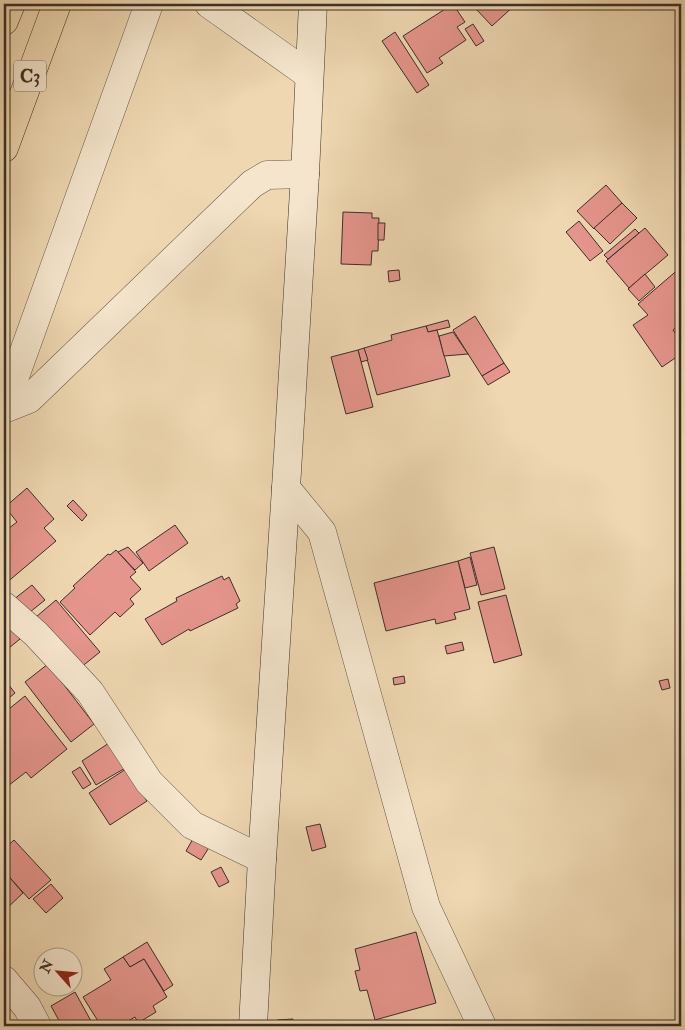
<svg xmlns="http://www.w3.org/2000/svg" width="685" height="1030" viewBox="0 0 685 1030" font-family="'IM FELL Double Pica',serif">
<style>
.building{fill:#e5958c;stroke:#3b2f29}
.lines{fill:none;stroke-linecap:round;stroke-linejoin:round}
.street-casing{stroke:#68594b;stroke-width:29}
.secondary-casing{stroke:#3b2f29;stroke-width:29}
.highway-casing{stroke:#3b2f29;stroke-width:29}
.street{stroke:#f4e5cc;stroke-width:28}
.secondary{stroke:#f4e5cc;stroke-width:28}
.highway{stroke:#eed7b1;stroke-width:28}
.labels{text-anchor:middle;stroke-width:4;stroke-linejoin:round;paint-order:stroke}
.shield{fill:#f4e5cc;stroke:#72665a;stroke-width:1}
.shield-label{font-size:18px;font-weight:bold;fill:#3b2f29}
</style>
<rect width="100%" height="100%" fill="#eed7b1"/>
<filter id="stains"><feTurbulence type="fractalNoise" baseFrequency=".004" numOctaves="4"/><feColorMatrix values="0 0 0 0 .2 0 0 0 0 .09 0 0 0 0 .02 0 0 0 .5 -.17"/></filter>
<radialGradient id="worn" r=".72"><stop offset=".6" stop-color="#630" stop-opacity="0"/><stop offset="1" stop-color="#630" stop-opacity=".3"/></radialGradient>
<g class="building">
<path d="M 453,4 L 465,22 L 457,27 L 466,40 L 439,58 L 443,63 L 427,73 L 403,36 Z"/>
<path d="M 481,4 L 516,4 L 492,26 L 476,9 Z"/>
<path d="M 473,24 L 484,41 L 476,46 L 465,29 Z"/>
<path d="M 395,32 L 429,85 L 417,93 L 382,41 Z"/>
<path d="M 606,185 L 622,203 L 594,229 L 577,211 Z"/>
<path d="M 622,203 L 637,218 L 610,244 L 594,228 Z"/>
<path d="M 343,212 L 372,213 L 372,218 L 379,218 L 378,251 L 372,251 L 371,265 L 341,264 Z"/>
<path d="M 579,221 L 603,251 L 590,261 L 566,232 Z"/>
<path d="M 378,223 L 385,223 L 384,240 L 378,240 Z"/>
<path d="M 645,228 L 668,255 L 629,288 L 606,261 Z"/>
<path d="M 635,229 L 639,233 L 608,259 L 604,255 Z"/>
<path d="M 681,267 L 681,323 L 673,330 L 681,341 L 681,354 L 662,367 L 633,325 L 648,315 L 638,304 Z"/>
<path d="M 399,270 L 400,280 L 389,282 L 388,271 Z"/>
<path d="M 645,274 L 655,287 L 639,301 L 628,289 Z"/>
<path d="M 475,316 L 504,363 L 482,376 L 453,330 Z"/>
<path d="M 448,320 L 450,327 L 428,332 L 426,326 Z"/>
<path d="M 426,326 L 428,332 L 437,330 L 450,376 L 377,395 L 364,348 L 392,340 L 391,335 Z"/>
<path d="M 453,332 L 468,354 L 444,356 L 439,336 Z"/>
<path d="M 364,348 L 368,360 L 361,362 L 358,350 Z"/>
<path d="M 358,350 L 373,407 L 346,414 L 331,357 Z"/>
<path d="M 504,363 L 510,372 L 488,385 L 482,376 Z"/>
<path d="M 27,488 L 54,519 L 44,528 L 56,541 L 5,584 L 4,583 L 4,532 L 17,522 L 5,507 Z"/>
<path d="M 73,500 L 87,515 L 82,521 L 67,506 Z"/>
<path d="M 175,525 L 188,543 L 149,571 L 136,552 Z"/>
<path d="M 128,547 L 143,563 L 135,570 L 118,552 Z"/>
<path d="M 494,547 L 505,589 L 481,595 L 470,553 Z"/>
<path d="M 116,550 L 136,572 L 130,577 L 141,589 L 130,599 L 134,604 L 120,617 L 115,612 L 90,635 L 60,602 L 75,588 L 73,586 L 108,554 L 110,555 Z"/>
<path d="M 470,557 L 477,585 L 465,588 L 458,561 Z"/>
<path d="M 458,561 L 470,609 L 454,613 L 456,619 L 436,624 L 435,619 L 386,631 L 374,583 Z"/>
<path d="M 222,576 L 224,580 L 229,577 L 240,601 L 236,604 L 238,608 L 190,631 L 189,629 L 162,645 L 145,619 L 177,601 L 176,598 Z"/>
<path d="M 32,585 L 45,600 L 25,616 L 13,600 Z"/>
<path d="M 506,595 L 522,655 L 494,663 L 478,602 Z"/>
<path d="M 56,600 L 100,652 L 80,668 L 36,617 Z"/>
<path d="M 6,622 L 20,639 L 4,652 L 4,624 Z"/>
<path d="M 462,642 L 464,650 L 447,654 L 445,646 Z"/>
<path d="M 48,664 L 94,724 L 71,742 L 25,682 Z"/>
<path d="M 404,676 L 405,683 L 394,685 L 393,678 Z"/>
<path d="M 4,679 L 15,693 L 4,702 Z"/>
<path d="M 668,679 L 670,688 L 662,690 L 659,681 Z"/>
<path d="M 25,696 L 67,749 L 31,778 L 26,772 L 4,789 L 4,713 Z"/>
<path d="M 112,741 L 127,767 L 96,785 L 82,761 Z"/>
<path d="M 80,767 L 91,784 L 83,789 L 72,772 Z"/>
<path d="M 126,769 L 147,801 L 110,825 L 89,793 Z"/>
<path d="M 320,824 L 326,847 L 312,851 L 306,827 Z"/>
<path d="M 194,837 L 210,846 L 201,860 L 186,851 Z"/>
<path d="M 14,840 L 51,880 L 29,899 L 4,871 L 4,849 Z"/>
<path d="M 221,867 L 229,882 L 219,887 L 211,872 Z"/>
<path d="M 4,871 L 23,893 L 4,911 Z"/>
<path d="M 51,884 L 63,898 L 46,913 L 33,899 Z"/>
<path d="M 416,932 L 436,1003 L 375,1020 L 367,990 L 360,991 L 355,971 L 360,970 L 355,949 Z"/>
<path d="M 147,942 L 173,985 L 164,991 L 144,959 L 130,967 L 123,957 Z"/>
<path d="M 123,957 L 130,967 L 144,959 L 167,997 L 153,1006 L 156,1012 L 138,1023 L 135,1017 L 120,1026 L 101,1026 L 83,997 L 111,980 L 104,969 Z"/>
<path d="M 75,992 L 91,1021 L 81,1026 L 62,1026 L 51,1006 Z"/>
<path d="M 293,1019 L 294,1026 L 277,1026 L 277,1020 Z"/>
</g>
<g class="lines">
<g class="street-casing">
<g id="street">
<path d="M 209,4 L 309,75"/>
<path d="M 4,407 L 149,4"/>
<path d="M 4,409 L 29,399 L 252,184 L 267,175 L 305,174"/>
<path d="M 286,488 L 322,532 L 426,907 L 482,1026"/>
<path d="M 4,606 L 36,634 L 90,692 L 149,782 L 192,825 L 262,859"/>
<path d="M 4,980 L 27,1007 L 37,1026"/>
</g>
</g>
<g class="secondary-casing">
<path id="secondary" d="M 253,1026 L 262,859 L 286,488 L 305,174 L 313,4"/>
</g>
<g class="highway-casing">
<g id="highway">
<path d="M 4,21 L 11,4"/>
<path d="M 4,148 L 57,4"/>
</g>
</g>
<use href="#street" class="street"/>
<use href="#secondary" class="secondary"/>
<use href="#highway" class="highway"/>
</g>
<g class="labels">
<rect class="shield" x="14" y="60.5" width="32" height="31" rx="4"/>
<g class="shield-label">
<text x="30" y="82">C3</text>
</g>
</g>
<rect width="685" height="1030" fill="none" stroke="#eed7b1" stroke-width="20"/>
<rect x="5" y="5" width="675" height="1020" fill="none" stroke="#3b2f29" stroke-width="2.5"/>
<rect x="10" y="10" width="665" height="1010" fill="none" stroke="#3b2f29"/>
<g transform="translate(58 972) rotate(297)"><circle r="24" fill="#f4e5cc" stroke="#aa9c8b"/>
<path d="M0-4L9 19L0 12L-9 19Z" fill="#8f2418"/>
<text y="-8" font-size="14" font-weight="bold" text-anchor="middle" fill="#3b2f29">N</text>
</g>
<rect width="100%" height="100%" filter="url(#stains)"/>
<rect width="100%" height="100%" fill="url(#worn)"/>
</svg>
